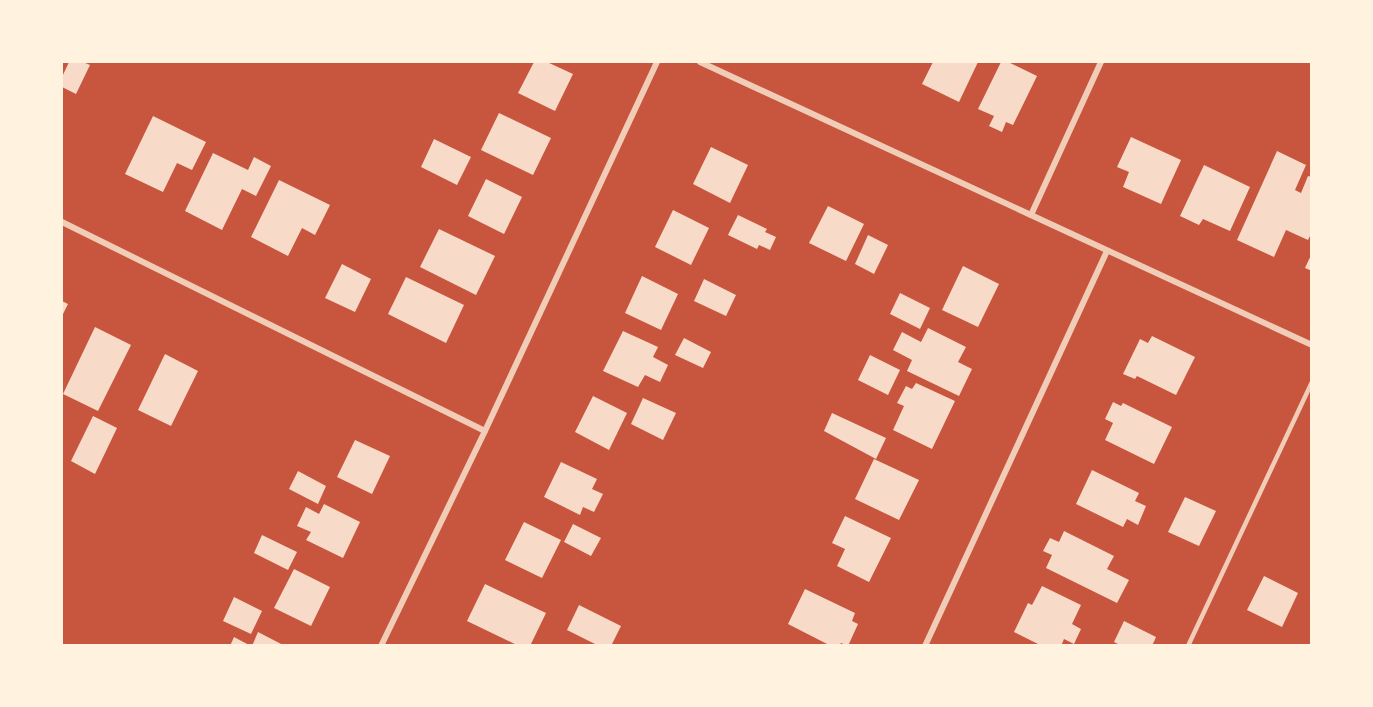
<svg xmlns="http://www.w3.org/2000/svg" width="1373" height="707" viewBox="0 0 1373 707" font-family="Signika,sans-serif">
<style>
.building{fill:#f7dbc8}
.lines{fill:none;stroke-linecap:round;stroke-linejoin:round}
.service{stroke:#f1ccb7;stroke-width:4.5}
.minor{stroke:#f1ccb7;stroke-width:6}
</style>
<rect width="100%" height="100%" fill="#c8553d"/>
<g class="building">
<path d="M 69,62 L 83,62 L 90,65 L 76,94 L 62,87 L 62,77 Z"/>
<path d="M 534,62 L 547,62 L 573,74 L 555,111 L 518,93 Z"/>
<path d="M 933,62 L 978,62 L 959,102 L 922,84 Z"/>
<path d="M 1001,62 L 1008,62 L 1037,76 L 1013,125 L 1006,122 L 1002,132 L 989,126 L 994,116 L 978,109 Z"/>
<path d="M 499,113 L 551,138 L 533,175 L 481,150 Z"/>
<path d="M 153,116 L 206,142 L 192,170 L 177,163 L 163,192 L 125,174 Z"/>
<path d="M 1131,137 L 1181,160 L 1161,204 L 1123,187 L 1129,172 L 1117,167 Z"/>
<path d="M 434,139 L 471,157 L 457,185 L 421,167 Z"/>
<path d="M 711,147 L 748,165 L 730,203 L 693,184 Z"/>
<path d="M 1277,151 L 1306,165 L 1295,190 L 1301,193 L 1308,176 L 1312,177 L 1312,232 L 1308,240 L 1286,230 L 1274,257 L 1237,240 Z"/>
<path d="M 213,153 L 248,170 L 254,157 L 271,166 L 256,196 L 242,189 L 222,230 L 185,211 Z"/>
<path d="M 1204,165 L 1250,187 L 1230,231 L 1203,219 L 1199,225 L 1180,216 Z"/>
<path d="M 486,179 L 522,197 L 504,234 L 468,216 Z"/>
<path d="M 279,180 L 330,205 L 315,235 L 302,228 L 288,256 L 251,237 Z"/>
<path d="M 828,206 L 864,224 L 846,261 L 809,243 Z"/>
<path d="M 673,210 L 709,228 L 691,265 L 655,247 Z"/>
<path d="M 738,215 L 767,229 L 765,232 L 776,237 L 770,250 L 759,245 L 757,249 L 728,235 Z"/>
<path d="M 439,229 L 495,256 L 476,295 L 420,267 Z"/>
<path d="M 868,235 L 888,245 L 874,274 L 855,264 Z"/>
<path d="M 1312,253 L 1312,271 L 1305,268 Z"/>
<path d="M 342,264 L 371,279 L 355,312 L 325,298 Z"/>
<path d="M 963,266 L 999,284 L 978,327 L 942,310 Z"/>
<path d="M 642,276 L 678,294 L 661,330 L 625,313 Z"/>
<path d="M 406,277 L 464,305 L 446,343 L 388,314 Z"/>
<path d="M 704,279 L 736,295 L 726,316 L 694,301 Z"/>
<path d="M 900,293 L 930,308 L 920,329 L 890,314 Z"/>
<path d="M 62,301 L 68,304 L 62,316 Z"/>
<path d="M 95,327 L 131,345 L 98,411 L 63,394 Z"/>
<path d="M 928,328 L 966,347 L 958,362 L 972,369 L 959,396 L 907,371 L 912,360 L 893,350 L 902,332 L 921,342 Z"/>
<path d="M 623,331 L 658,347 L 653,357 L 668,365 L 660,382 L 645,375 L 638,387 L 603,371 Z"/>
<path d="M 1152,336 L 1195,357 L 1176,395 L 1137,376 L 1135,379 L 1123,374 L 1140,339 L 1148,343 Z"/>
<path d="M 684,338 L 711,352 L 703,368 L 675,355 Z"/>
<path d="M 165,354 L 198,371 L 171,426 L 138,410 Z"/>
<path d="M 870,355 L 900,370 L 888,395 L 858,380 Z"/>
<path d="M 916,383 L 955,401 L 932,449 L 893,430 L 904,406 L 897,403 L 906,386 L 912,389 Z"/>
<path d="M 593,396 L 627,413 L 609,450 L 575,432 Z"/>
<path d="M 643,398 L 676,413 L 663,440 L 631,424 Z"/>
<path d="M 1113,402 L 1121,406 L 1123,403 L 1172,427 L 1154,464 L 1105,440 L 1113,423 L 1105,419 Z"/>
<path d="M 832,413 L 886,438 L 876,459 L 824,431 Z"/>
<path d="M 93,416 L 117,428 L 95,474 L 71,461 Z"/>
<path d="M 355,440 L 390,456 L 372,494 L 337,477 Z"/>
<path d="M 874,459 L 919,480 L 899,520 L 855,499 Z"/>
<path d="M 561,462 L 597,479 L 592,489 L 603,494 L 594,512 L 583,507 L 580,515 L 544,497 Z"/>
<path d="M 1092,470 L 1139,493 L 1135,501 L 1146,506 L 1138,525 L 1127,519 L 1123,527 L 1076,504 Z"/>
<path d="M 298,471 L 326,486 L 318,504 L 289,489 Z"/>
<path d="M 1185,497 L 1216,511 L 1199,546 L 1168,532 Z"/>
<path d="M 324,504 L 360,522 L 343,558 L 306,540 L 311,532 L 297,526 L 306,507 L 319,514 Z"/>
<path d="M 845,516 L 891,538 L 869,582 L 837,566 L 845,549 L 832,543 Z"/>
<path d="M 524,522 L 561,540 L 542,578 L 505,560 Z"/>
<path d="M 573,524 L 601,538 L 591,556 L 564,542 Z"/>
<path d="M 1064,531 L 1114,556 L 1107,569 L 1129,580 L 1117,603 L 1046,568 L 1052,555 L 1043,551 L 1050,538 L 1059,542 Z"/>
<path d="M 262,535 L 297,552 L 288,570 L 254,553 Z"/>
<path d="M 294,569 L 330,587 L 311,626 L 274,608 Z"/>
<path d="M 1264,576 L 1298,593 L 1282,627 L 1247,610 Z"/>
<path d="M 485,584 L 546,613 L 530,646 L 519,646 L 467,621 Z"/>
<path d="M 1042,586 L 1081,605 L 1072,624 L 1081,629 L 1074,644 L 1064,639 L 1061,646 L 1042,646 L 1014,632 L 1028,603 L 1032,605 Z"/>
<path d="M 805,589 L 855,613 L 852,621 L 858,624 L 848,646 L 841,643 L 839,646 L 831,646 L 788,624 Z"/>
<path d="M 234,597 L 262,611 L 251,634 L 223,621 Z"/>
<path d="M 579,605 L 621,626 L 611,646 L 599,646 L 567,630 Z"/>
<path d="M 1124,621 L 1156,637 L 1152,646 L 1122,646 L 1114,642 Z"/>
<path d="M 258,632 L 285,646 L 252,646 Z"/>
<path d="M 234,637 L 251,646 L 230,646 Z"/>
</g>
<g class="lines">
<path class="service" d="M 1188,646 L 1312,382"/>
<g class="minor">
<path d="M 700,62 L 1312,345"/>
<path d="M 1031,215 L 1101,62"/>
<path d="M 62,222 L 485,431"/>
<path d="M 381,646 L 485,431 L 657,62"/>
<path d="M 925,646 L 1107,251"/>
</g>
</g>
<rect width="1373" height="707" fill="none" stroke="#fff3e0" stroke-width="126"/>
</svg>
